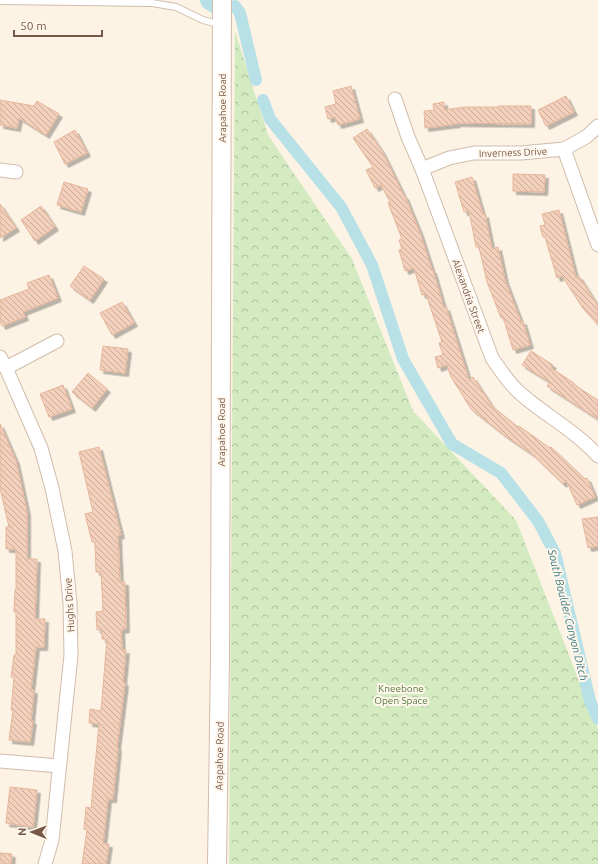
<svg xmlns="http://www.w3.org/2000/svg" width="598" height="864" viewBox="0 0 598 864" font-family="Ubuntu,sans-serif">
<style>
.park{fill:url(#park-crowns)}
.lines{fill:none;stroke-linecap:round;stroke-linejoin:round}
.canal{stroke:#b8e1e7;stroke-width:12}
.building{fill:url(#building-back-hatch);stroke:#e6b69b;filter:url(#shadow)}
.service-casing{stroke:#d1bcad;stroke-width:8}
.minor-casing{stroke:#d1bcad;stroke-width:15}
.secondary-casing{stroke:#d4bcab;stroke-width:20}
.service{stroke:#fff;stroke-width:6}
.minor{stroke:#fff;stroke-width:13}
.secondary{stroke:#fff;stroke-width:18}
.labels{text-anchor:middle;stroke-width:4;stroke-linejoin:round;paint-order:stroke}
.street-label{font-size:10px;fill:#765849;stroke:#fff7eb}
.park-label{font-size:10px;fill:#547c41;stroke:#fff7eb}
.water-label{font-size:11px;font-style:italic;fill:#3f7983;stroke:#fff7eb}
</style>
<defs>
<pattern id="park-crowns" width="20" height="18" patternUnits="userSpaceOnUse"><rect width="20" height="18" fill="#d4ebc2"/><path d="M2 6a3 3 0 1 1 6 0M12 15a3 3 0 1 1 6 0" fill="none" stroke="#b1c1a0"/></pattern>
<pattern id="building-back-hatch" width="6" height="6" patternUnits="userSpaceOnUse"><rect width="6" height="6" fill="#f3d0bb"/><path d="M-1 5l2 2M0 0l6 6M5-1l2 2" fill="none" stroke="#c9ac9a"/></pattern>
<filter id="shadow"><feDropShadow dx="3.5" dy="3.5" stdDeviation="0" flood-color="#0004"/></filter>
</defs>
<rect width="100%" height="100%" fill="#fdf3e4"/>
<path class="park" d="M 235,31 L 268,135 L 352,259 L 413,411 L 516,520 L 598,729 L 598,864 L 229,864 Z"/>
<g class="lines">
<g class="canal">
<path d="M 206,0 L 207,3 L 215,8"/>
<path d="M 235,6 L 240,13 L 256,80"/>
<path d="M 263,100 L 270,119 L 341,207 L 372,265 L 403,359 L 452,444 L 501,473 L 538,521 L 555,553 L 590,701 L 598,719"/>
</g>
</g>
<g class="building">
<path d="M 351,86 L 360,119 L 338,125 L 335,117 L 328,119 L 325,107 L 336,104 L 333,91 Z"/>
<path d="M 566,96 L 574,112 L 546,126 L 538,110 Z"/>
<path d="M 0,100 L 34,106 L 37,101 L 59,114 L 46,135 L 19,118 L 17,128 L 0,125 Z"/>
<path d="M 444,102 L 444,110 L 465,107 L 499,107 L 499,106 L 531,106 L 531,124 L 457,123 L 457,124 L 425,128 L 424,111 L 434,110 L 433,104 Z"/>
<path d="M 367,129 L 382,151 L 404,196 L 405,196 L 420,233 L 432,270 L 433,270 L 444,308 L 446,307 L 469,380 L 473,377 L 492,406 L 518,427 L 519,426 L 550,448 L 551,447 L 585,479 L 587,478 L 595,497 L 577,505 L 566,480 L 563,484 L 532,454 L 504,435 L 471,409 L 451,377 L 447,365 L 438,368 L 435,357 L 443,355 L 439,343 L 442,342 L 426,294 L 422,295 L 414,268 L 405,271 L 399,250 L 402,249 L 399,240 L 402,239 L 388,203 L 390,202 L 381,185 L 375,188 L 366,170 L 373,167 L 353,138 Z"/>
<path d="M 75,130 L 87,153 L 65,164 L 54,142 Z"/>
<path d="M 513,174 L 545,175 L 544,192 L 513,191 Z"/>
<path d="M 472,177 L 483,215 L 485,214 L 492,249 L 498,247 L 505,280 L 521,322 L 523,321 L 530,345 L 513,350 L 503,317 L 501,318 L 487,282 L 479,247 L 476,247 L 469,211 L 464,212 L 455,182 Z"/>
<path d="M 64,182 L 88,189 L 81,212 L 57,205 Z"/>
<path d="M 0,204 L 16,228 L 0,238 Z"/>
<path d="M 41,206 L 55,227 L 35,241 L 21,220 Z"/>
<path d="M 559,210 L 576,278 L 579,276 L 598,306 L 598,325 L 582,307 L 562,276 L 557,278 L 545,237 L 543,237 L 540,226 L 545,225 L 542,214 Z"/>
<path d="M 84,266 L 104,279 L 90,300 L 70,286 Z"/>
<path d="M 49,275 L 58,298 L 23,312 L 25,317 L 2,326 L 0,321 L 0,300 L 29,289 L 27,283 Z"/>
<path d="M 122,302 L 134,323 L 112,335 L 100,313 Z"/>
<path d="M 103,346 L 128,349 L 125,373 L 100,370 Z"/>
<path d="M 531,351 L 553,365 L 551,368 L 574,383 L 573,384 L 598,400 L 598,419 L 547,386 L 550,382 L 522,365 Z"/>
<path d="M 88,373 L 107,389 L 92,408 L 72,392 Z"/>
<path d="M 63,385 L 72,409 L 49,417 L 40,394 Z"/>
<path d="M 0,424 L 16,461 L 27,512 L 27,559 L 37,559 L 35,619 L 45,619 L 44,647 L 36,647 L 31,690 L 34,690 L 31,720 L 33,721 L 30,742 L 9,740 L 13,710 L 11,710 L 14,677 L 11,677 L 14,655 L 16,655 L 16,612 L 14,612 L 15,590 L 16,590 L 16,549 L 6,549 L 6,527 L 9,527 L 0,488 Z"/>
<path d="M 99,447 L 121,535 L 118,536 L 120,582 L 125,582 L 126,629 L 121,630 L 122,650 L 126,650 L 123,682 L 125,683 L 117,747 L 118,748 L 113,799 L 108,799 L 103,844 L 109,844 L 106,864 L 82,864 L 87,830 L 84,829 L 86,807 L 91,808 L 99,724 L 89,723 L 90,709 L 101,711 L 107,639 L 102,639 L 102,629 L 97,630 L 96,612 L 103,611 L 101,572 L 96,572 L 95,542 L 92,542 L 85,514 L 93,512 L 79,452 Z"/>
<path d="M 598,517 L 598,546 L 588,548 L 582,519 Z"/>
<path d="M 10,787 L 37,790 L 33,827 L 6,823 Z"/>
<path d="M 0,853 L 12,854 L 11,864 L 0,864 Z"/>
</g>
<g class="lines">
<g class="service-casing">
<path id="service" d="M 0,1 L 152,3 L 176,7 L 203,20 L 221,25"/>
</g>
<g class="minor-casing">
<g id="minor">
<path d="M 395,99 L 408,137 L 422,169 L 492,358 C 501,371 509,384 521,394 C 546,416 576,431 598,456"/>
<path d="M 564,149 L 598,245"/>
<path d="M 422,169 L 449,158 L 474,153 L 521,153 L 564,149 L 586,137 L 598,126"/>
<path d="M 0,170 L 16,172"/>
<path d="M 0,357 L 6,368 L 41,448 L 52,488 L 65,551 L 70,603 L 71,655 L 52,840 L 45,864"/>
<path d="M 6,368 L 57,341"/>
<path d="M 0,761 L 59,766"/>
</g>
</g>
<g class="secondary-casing">
<path id="secondary" d="M 217,864 L 220,658 L 222,0"/>
</g>
<use href="#service" class="service"/>
<use href="#minor" class="minor"/>
<use href="#secondary" class="secondary"/>
</g>
<g class="labels">
<g class="street-label">
<text transform="translate(222 108) rotate(-90)" y="4">Arapahoe Road</text>
<text transform="translate(513 152) rotate(-2)" y="4">Inverness Drive</text>
<text transform="translate(469 296) rotate(70)" y="4">Alexandria Street</text>
<text transform="translate(221 432) rotate(-90)" y="4">Arapahoe Road</text>
<text transform="translate(69 605) rotate(-93)" y="4">Hughs Drive</text>
<text transform="translate(219 756) rotate(-89)" y="4">Arapahoe Road</text>
</g>
<g class="park-label">
<text x="401" y="692">Kneebone<tspan x="401" dy="12">Open Space</tspan></text>
</g>
<g class="water-label">
<text transform="translate(568 615) rotate(76)" y="4">South Boulder Canyon Ditch</text>
</g>
</g>
<g transform="translate(32 832) rotate(271)" stroke="#fff7eb" stroke-width="3" paint-order="stroke">
<path d="M0-3L7 15L0 10L-7 15Z" fill="#765849"/>
<text y="-6" font-size="11" font-weight="bold" text-anchor="middle" fill="#765849">N</text>
</g>
<path d="M14 30v6h88v-6" fill="none" stroke="#765849" stroke-width="2"/>
<text x="20" y="30" font-size="12" fill="#765849" stroke="#fff7eb" stroke-width="3" paint-order="stroke">50 m</text>
</svg>
